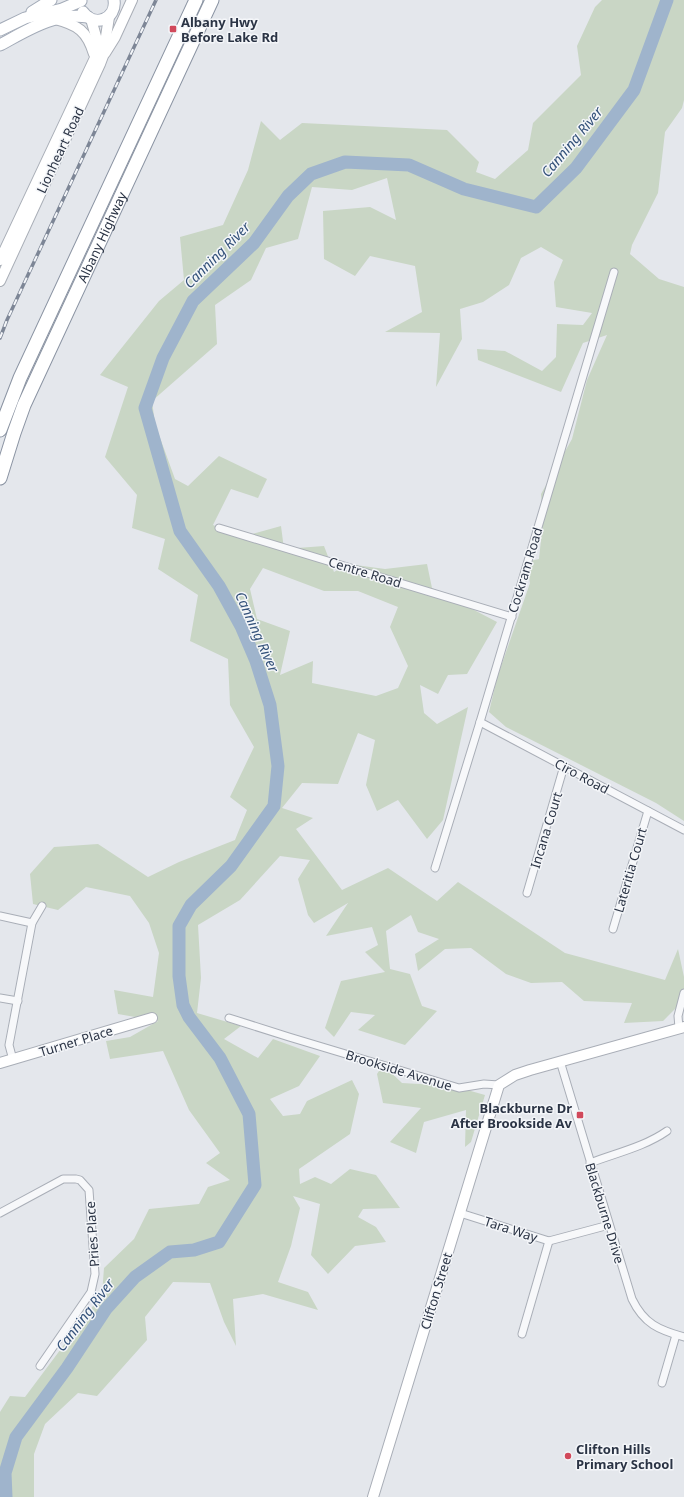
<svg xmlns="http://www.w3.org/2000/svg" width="684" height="1497" viewBox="0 0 684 1497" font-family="'Noto Sans',sans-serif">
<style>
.green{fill:#c9d6c5;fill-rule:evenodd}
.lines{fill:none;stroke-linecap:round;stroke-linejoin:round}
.river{stroke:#9fb4cc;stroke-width:13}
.street-casing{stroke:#a9aeb7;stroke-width:9}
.secondary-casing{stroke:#a9aeb7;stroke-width:12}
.primary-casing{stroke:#a3abb8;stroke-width:13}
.highway-casing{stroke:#8b94a3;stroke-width:15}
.street{stroke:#f7f8fa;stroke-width:7}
.secondary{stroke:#fff;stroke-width:10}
.primary{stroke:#fff;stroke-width:11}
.highway{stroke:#fff;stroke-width:13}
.rail-casing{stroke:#7d8696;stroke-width:3.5}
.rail{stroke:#f4f6f9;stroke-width:2;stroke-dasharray:6;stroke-linecap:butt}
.poi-dot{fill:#d1495b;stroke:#f4f6f9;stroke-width:1.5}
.labels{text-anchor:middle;stroke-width:3;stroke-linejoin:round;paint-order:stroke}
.poi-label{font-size:13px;font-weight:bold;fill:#2b3445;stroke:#f4f6f9;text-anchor:start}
.street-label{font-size:13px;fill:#2b3445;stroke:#f4f6f9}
.water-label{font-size:14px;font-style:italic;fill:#34527a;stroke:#f4f6f9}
</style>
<rect width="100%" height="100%" fill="#e4e7ec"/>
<g class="green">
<path d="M 602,0 L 684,0 L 684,100 L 682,108 L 665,132 L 658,193 L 632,245 L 630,254 L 659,279 L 684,287 L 684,821 L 656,803 L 506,727 L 489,712 L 497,678 L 530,583 L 526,562 L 539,559 L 543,520 L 541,494 L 572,439 L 587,380 L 607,335 L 583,343 L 561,392 L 478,360 L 477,349 L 505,351 L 542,371 L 556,357 L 557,324 L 583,325 L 592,313 L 556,307 L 554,282 L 563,260 L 541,247 L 521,258 L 509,285 L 483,302 L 460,309 L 462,339 L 436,387 L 440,333 L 385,332 L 422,312 L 415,266 L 370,256 L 355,276 L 324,259 L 323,211 L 370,207 L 396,220 L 387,178 L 352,190 L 312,187 L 298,239 L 266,248 L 251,280 L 215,305 L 217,344 L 152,401 L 155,424 L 175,479 L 188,486 L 219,456 L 267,479 L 258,498 L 231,489 L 213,525 L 241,537 L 281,526 L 284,549 L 324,546 L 334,572 L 348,564 L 385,569 L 427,564 L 432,588 L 497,622 L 467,674 L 448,675 L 438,694 L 420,685 L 424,713 L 437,724 L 468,707 L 443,820 L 427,839 L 398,800 L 377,811 L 366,785 L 375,740 L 358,733 L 338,784 L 302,783 L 282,808 L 313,818 L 296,829 L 342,890 L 388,868 L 437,901 L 458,882 L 565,953 L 665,980 L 678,949 L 684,977 L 684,1000 L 663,1021 L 624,1023 L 632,1003 L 584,1001 L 562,982 L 531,983 L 506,974 L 471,948 L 445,949 L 418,971 L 415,954 L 439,939 L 418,932 L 411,915 L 386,931 L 390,969 L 410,974 L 422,1006 L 437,1011 L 405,1045 L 358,1030 L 375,1015 L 351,1012 L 334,1037 L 325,1028 L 341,981 L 385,972 L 365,952 L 378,945 L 372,927 L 326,936 L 348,903 L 314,923 L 308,915 L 298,879 L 310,860 L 280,856 L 240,900 L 198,925 L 201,978 L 197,1013 L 241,1026 L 224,1039 L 258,1058 L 273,1039 L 320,1056 L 299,1086 L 270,1099 L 283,1116 L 300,1114 L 307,1101 L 352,1080 L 359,1094 L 350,1134 L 299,1169 L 300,1184 L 315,1177 L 331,1184 L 350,1169 L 376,1175 L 400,1208 L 363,1209 L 358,1217 L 376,1227 L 386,1242 L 355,1246 L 328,1274 L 311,1255 L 320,1204 L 293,1196 L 300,1208 L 291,1246 L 278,1282 L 308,1292 L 318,1310 L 263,1294 L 233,1299 L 236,1346 L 224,1322 L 210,1283 L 173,1282 L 145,1317 L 147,1340 L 97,1396 L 78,1393 L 45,1424 L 34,1454 L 34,1497 L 0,1497 L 0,1412 L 10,1396 L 25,1397 L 102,1294 L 104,1268 L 134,1239 L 149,1209 L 199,1204 L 208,1187 L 230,1180 L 206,1163 L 220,1153 L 189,1110 L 163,1051 L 110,1059 L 106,1041 L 130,1037 L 158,1021 L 118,1014 L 114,990 L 153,997 L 159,953 L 149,923 L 130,896 L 86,887 L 58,910 L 33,904 L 30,874 L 54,847 L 98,844 L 148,877 L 179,862 L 235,840 L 247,810 L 230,797 L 254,747 L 230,705 L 228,659 L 190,641 L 198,595 L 158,569 L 165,539 L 132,528 L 137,495 L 105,457 L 128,387 L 100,375 L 159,301 L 184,280 L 180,237 L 223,225 L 248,170 L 261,121 L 280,140 L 302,123 L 447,130 L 479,162 L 476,172 L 495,179 L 528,150 L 533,123 L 581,75 L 577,46 L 595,7 ZM 263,568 L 324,591 L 358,591 L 398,607 L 390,627 L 408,666 L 398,688 L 376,696 L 312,683 L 313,661 L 280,675 L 290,631 L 257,619 L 250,589 Z"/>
<path d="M 383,1065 L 402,1083 L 453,1086 L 485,1095 L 471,1142 L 465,1147 L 466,1110 L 424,1122 L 416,1153 L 390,1142 L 421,1108 L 383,1103 L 377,1074 Z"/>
</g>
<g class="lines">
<path class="river" d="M 6,1497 L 5,1473 L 16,1437 L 67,1368 L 106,1309 L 135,1277 L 170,1252 L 194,1250 L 219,1242 L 255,1185 L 249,1114 L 220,1058 L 189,1017 L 183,1005 L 179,976 L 179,926 L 191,905 L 231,866 L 274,806 L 278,766 L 270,705 L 256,661 L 241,626 L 219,586 L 180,531 L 145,408 L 163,358 L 193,301 L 254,243 L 288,196 L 311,174 L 345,162 L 409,165 L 464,189 L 536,207 L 576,168 L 634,90 L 667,0"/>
<g class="street-casing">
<g id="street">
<path d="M 219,528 L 512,617"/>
<path d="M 480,722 L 684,830"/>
<path d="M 435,868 L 480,722 L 614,272"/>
<path d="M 527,893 L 564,766"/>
<path d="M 0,916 L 32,923"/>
<path d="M 613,929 L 648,811"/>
<path d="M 0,998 L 18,1001"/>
<path d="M 229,1018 L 289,1037 L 459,1088 L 484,1084 L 499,1085"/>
<path d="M 679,1028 L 678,1016 L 684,993"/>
<path d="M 13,1060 L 9,1045 L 12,1029 L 32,923 L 42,906"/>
<path d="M 560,1061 L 632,1299 C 644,1324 659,1330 684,1337"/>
<path d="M 590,1163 C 616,1153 644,1147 667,1131"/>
<path d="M 0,1213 L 63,1179 L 76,1179 L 80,1180 L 89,1190 L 95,1274 L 91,1292 L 40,1366"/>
<path d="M 460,1213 L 549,1241 L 609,1225"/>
<path d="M 522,1334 L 549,1241"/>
<path d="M 662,1383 L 676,1335"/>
</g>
</g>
<g class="secondary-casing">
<g id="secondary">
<path d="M 55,19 C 78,25 87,31 94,54"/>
<path d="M 105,53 L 115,37 L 132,0"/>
<path d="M 0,260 L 95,58 L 97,40 L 91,19"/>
<path d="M 0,281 L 100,64 L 103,56 L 109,17"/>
<path d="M 0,1063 L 152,1018"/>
<path d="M 373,1497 L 499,1085 L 515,1075 L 530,1070 L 684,1027"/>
</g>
</g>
<g class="primary-casing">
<g id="primary">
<path d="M 32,12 L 51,0"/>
<path d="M 83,12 C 94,28 117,19 114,0"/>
<path d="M 0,30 L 25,18 L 62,9 L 81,1"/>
<path d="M 0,45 C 28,30 55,12 88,17"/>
</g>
</g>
<g class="highway-casing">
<g id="highway">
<path d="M 0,430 L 20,378 L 196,0"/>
<path id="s1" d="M 0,478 L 14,433 L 24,405 L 212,0"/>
</g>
</g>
<use href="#street" class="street"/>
<use href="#secondary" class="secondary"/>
<use href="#primary" class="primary"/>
<use href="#highway" class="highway"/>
<g class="rail-casing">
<path id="rail" d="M 0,338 L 7,320 L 156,0"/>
</g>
<use href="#rail" class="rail"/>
</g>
<g class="poi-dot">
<rect x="169" y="25" width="8" height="8" rx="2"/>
<rect x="576" y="1111" width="8" height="8" rx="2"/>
<circle cx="568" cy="1456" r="4"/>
</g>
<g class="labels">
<g class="poi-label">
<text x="181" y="27">Albany Hwy<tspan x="181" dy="15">Before Lake Rd</tspan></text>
<text x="572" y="1113" text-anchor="end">Blackburne Dr<tspan x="572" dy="15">After Brookside Av</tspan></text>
<text x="576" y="1454">Clifton Hills<tspan x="576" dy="15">Primary School</tspan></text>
</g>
<g class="street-label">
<text transform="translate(60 150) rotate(-65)" y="5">Lionheart Road</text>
<text dy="5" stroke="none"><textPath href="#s1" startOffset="262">Albany Highway</textPath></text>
<text transform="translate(525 570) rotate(-73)" y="5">Cockram Road</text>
<text transform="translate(365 572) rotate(17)" y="5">Centre Road</text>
<text transform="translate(582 776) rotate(28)" y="5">Ciro Road</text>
<text transform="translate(546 830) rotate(-73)" y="5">Incana Court</text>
<text transform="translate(630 870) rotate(-74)" y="5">Lateritia Court</text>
<text transform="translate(76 1041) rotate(-17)" y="5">Turner Place</text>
<text transform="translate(399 1070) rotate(17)" y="5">Brookside Avenue</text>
<text transform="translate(605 1213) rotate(73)" y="5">Blackburne Drive</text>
<text transform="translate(511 1229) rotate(18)" y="5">Tara Way</text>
<text transform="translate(92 1234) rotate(-94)" y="5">Pries Place</text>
<text transform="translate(436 1291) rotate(-73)" y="5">Clifton Street</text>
</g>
<g class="water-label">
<text transform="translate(572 142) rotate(-50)" y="5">Canning River</text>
<text transform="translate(217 255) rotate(-45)" y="5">Canning River</text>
<text transform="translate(257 632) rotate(66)" y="5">Canning River</text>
<text transform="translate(85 1315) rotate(-53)" y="5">Canning River</text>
</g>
</g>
</svg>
